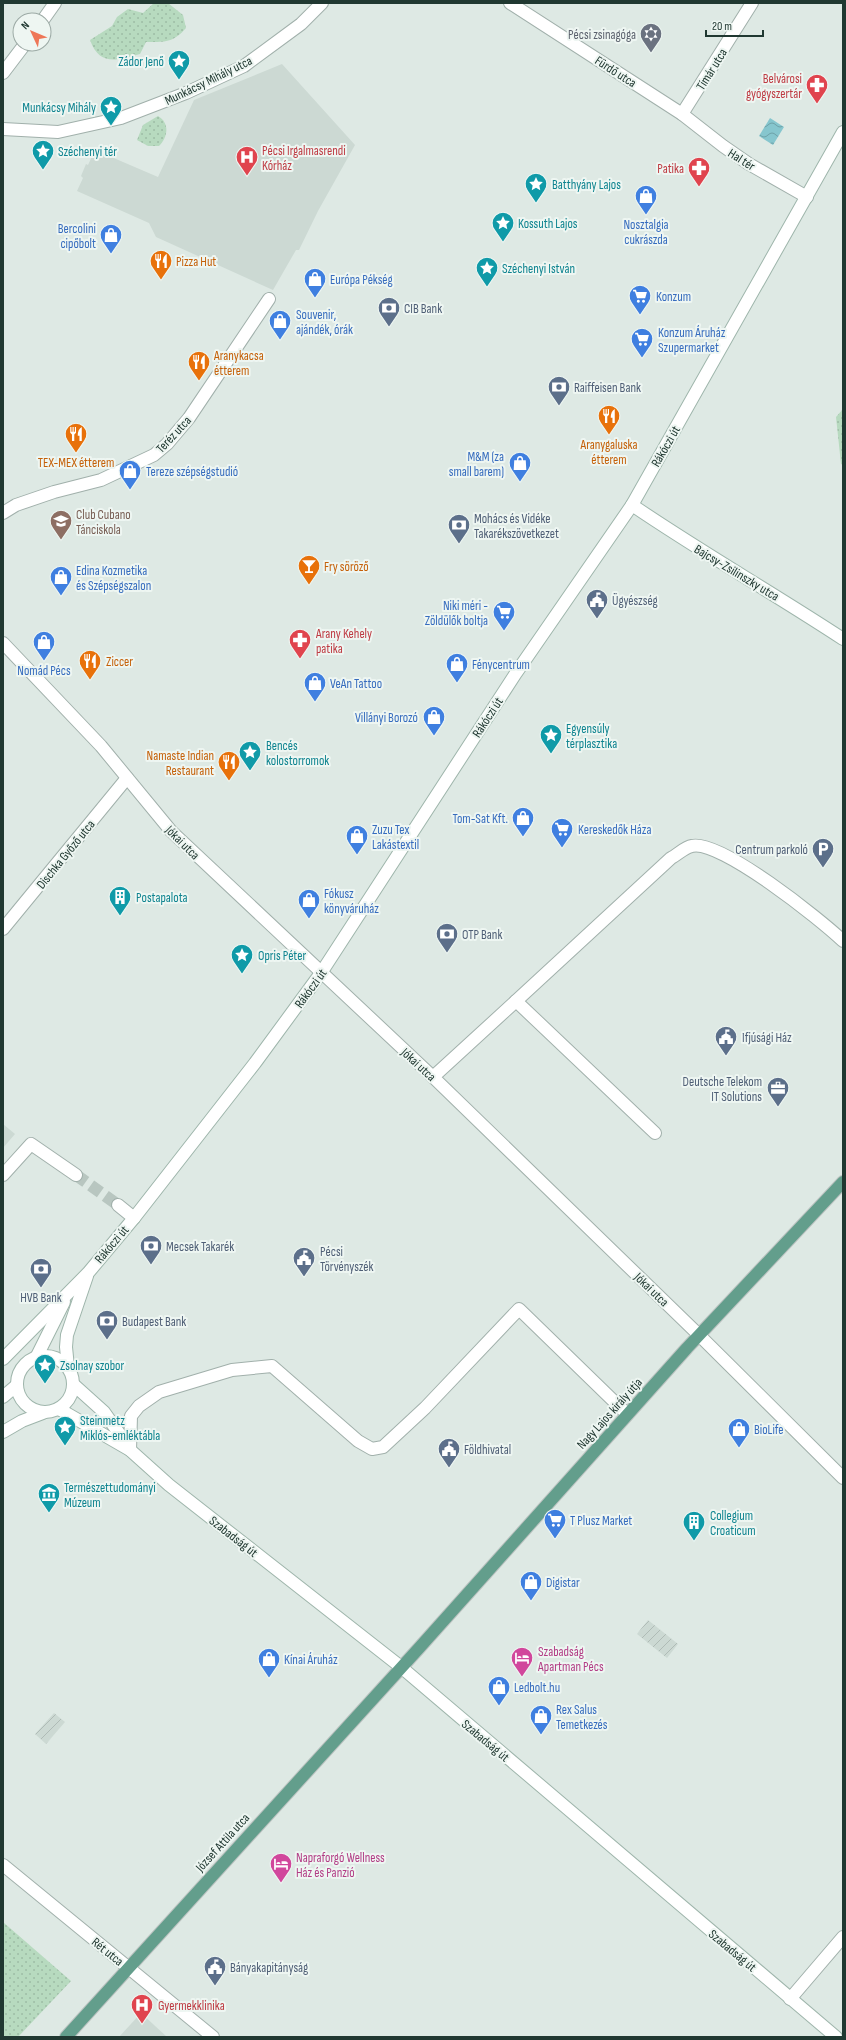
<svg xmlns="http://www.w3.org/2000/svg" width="846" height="2040" viewBox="0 0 846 2040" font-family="'Sofia Sans Condensed',sans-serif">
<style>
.built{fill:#ccd9d3}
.industrial{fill:url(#industrial-furrows)}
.green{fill:url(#green-dots)}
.water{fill:url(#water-waves)}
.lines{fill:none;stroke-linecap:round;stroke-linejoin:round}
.street-tunnel{stroke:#b8c6c0;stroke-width:12;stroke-dasharray:12 6;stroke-linecap:butt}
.street-casing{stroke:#a1b0ab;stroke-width:14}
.secondary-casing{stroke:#9eb5ab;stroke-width:14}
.primary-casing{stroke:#bcc3c1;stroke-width:14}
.street{stroke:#fff;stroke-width:12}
.secondary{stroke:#fff;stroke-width:12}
.primary{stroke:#639e8c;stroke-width:12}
.labels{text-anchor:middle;stroke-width:4;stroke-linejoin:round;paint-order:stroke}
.worship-label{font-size:13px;fill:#5b616d;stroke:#eef6f2;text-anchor:end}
.culture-label{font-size:13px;fill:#0d838f;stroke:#eef6f2;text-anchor:start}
.street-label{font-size:13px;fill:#203831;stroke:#eef6f2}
.health-label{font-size:13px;fill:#be3a42;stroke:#eef6f2;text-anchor:start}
.shop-label{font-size:13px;fill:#366cbe;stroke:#eef6f2;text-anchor:start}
.food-label{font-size:13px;fill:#c56008;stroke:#eef6f2;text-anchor:start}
.service-label{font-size:13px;fill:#4e5e75;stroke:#eef6f2;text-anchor:start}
.education-label{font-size:13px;fill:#785e54;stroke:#eef6f2;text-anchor:start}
.hotel-label{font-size:13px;fill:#b23c85;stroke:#eef6f2;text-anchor:start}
</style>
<defs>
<pattern id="industrial-furrows" width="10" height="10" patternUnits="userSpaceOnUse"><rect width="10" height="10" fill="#ccd9d3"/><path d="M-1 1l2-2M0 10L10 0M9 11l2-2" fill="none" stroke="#afbbb6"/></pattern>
<pattern id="green-dots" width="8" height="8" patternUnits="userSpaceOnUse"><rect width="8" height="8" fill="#b7dabf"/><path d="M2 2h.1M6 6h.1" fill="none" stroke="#9dbca5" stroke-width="1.8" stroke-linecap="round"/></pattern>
<pattern id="water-waves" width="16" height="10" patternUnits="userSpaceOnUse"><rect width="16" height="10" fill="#86c6ce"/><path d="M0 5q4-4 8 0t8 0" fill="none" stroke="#6da2a8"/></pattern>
</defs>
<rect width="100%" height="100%" fill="#dee9e4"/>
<g class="built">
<path d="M 282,64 L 355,145 L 318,211 L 299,250 L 296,250 L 273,290 L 156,237 L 149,223 L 77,191 L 83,178 L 81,176 L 86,164 L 88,165 L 95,150 L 158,177 L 194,100 Z"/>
<path d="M 3,1124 L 15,1134 L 3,1148 Z"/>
<path d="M 141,2013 L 167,2037 L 119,2037 Z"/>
</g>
<g class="industrial">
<path d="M 648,1620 L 678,1644 L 667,1658 L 637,1634 Z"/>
<path d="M 54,1713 L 65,1722 L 46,1744 L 35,1734 Z"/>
</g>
<g class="green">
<path d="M 154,3 L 168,3 L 183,15 L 186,28 C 173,43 165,42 146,42 L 140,54 C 117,60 100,67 90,40 L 112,26 L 117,17 L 128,9 L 143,13 Z"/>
<path d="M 158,116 C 170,123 168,137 159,146 L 148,146 L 137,140 L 143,125 Z"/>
<path d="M 843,409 L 843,465 L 841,464 L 836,417 Z"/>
<path d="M 3,1922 L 71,1981 L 18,2037 L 3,2037 Z"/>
</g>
<path class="water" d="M 770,118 L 784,127 L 773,145 L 759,136 Z"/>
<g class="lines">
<path class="street-tunnel" d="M 76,1175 L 118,1205"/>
<g class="street-casing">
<g id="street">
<path d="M 510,3 L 682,114 L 723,146 L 749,164 L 807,197"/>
<path d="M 43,20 L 55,3"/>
<path d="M 3,73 L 25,44"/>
<path d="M 682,114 L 752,3"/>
<path d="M 3,129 L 58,132 L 121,118 L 186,93 L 244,66 L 301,24 L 322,3"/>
<path d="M 3,513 L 16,505 L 54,492 L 101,480 L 154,455 L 167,444 L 189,418 L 269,299"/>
<path d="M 3,643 L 101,746 L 171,831 L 433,1077 L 700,1336 L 843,1478"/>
<path d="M 3,929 L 127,778"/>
<path d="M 516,1001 L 671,858 C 677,855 685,847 692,846 C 720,839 821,920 843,941"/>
<path d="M 433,1077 L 516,1001 L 655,1133"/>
<path d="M 3,1175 L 31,1144 L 76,1175"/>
<path d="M 118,1205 L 134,1218"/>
<path d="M 130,1450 L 131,1416 L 139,1406 L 159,1392 L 232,1370 L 272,1366 L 358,1441 L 372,1449 L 383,1447 L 425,1408 L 519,1309 L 627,1414"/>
<path d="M 3,1865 L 213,2037"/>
<path d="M 790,1999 L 843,1937"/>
</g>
</g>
<g class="secondary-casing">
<g id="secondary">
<path d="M 632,505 C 701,552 773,593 843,639"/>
<circle cx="45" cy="1384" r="28"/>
<path d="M 36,1358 L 64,1302"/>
<path d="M 3,1359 L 88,1273 L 134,1218 L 255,1063 L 321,973 L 516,673 L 632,505 L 843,132"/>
<path d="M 68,1367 L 66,1347 L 67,1335 L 87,1276"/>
<path d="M 74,1385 L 104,1412 L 128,1446"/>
<path d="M 3,1397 L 17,1385"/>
<path d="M 59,1409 L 130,1450 L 169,1485 L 401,1667 L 836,2037"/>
<path d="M 3,1432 L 22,1421 L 43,1413"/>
</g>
</g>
<g class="primary-casing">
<path id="primary" d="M 66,2037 L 420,1647 L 687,1348 L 843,1182"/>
</g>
<use href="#street" class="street"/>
<use href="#secondary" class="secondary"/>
<use href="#primary" class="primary"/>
</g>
<defs>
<g id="synagogue-pin" transform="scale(1.15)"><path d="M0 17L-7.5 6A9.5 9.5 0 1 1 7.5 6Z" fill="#6b7280" stroke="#eef6f2"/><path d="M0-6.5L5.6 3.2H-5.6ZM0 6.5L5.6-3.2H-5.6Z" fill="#fff"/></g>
<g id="sight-pin" transform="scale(1.15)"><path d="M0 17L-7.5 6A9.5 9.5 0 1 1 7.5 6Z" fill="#0f9aa8" stroke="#eef6f2"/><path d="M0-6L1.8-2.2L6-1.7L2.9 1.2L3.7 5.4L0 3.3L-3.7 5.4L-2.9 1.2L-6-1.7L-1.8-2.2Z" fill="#fff"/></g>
<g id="pharmacy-pin" transform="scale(1.15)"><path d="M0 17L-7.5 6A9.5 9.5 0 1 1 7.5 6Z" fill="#e0444e" stroke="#eef6f2"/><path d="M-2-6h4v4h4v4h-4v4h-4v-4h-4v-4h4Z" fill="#fff"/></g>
<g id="hospital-pin" transform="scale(1.15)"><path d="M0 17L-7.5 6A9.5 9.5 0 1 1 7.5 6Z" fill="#e0444e" stroke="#eef6f2"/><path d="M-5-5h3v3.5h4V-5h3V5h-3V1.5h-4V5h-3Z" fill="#fff"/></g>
<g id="shop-pin" transform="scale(1.15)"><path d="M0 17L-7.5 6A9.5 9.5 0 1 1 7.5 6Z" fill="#3f7fe0" stroke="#eef6f2"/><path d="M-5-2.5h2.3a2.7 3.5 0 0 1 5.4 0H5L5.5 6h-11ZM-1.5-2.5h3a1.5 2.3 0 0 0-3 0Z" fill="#fff"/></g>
<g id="restaurant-pin" transform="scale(1.15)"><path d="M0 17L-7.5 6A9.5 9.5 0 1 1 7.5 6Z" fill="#e8710a" stroke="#eef6f2"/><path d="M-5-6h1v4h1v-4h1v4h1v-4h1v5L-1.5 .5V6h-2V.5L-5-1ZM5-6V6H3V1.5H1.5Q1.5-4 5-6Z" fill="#fff"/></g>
<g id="supermarket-pin" transform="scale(1.15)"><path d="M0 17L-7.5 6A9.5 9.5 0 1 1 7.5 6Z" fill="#3f7fe0" stroke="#eef6f2"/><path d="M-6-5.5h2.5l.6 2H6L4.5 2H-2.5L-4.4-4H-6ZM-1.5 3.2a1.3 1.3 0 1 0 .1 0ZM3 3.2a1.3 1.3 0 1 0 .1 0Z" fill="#fff"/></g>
<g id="bank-pin" transform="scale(1.15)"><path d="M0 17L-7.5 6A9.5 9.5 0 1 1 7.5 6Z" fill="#5c6f8a" stroke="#eef6f2"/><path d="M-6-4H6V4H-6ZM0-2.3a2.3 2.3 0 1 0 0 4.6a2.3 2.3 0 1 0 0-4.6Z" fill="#fff"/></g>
<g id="school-pin" transform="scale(1.15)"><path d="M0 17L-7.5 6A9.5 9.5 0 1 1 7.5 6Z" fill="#8d6e63" stroke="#eef6f2"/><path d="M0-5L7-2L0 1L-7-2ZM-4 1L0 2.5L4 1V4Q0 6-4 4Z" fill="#fff"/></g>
<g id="bar-pin" transform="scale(1.15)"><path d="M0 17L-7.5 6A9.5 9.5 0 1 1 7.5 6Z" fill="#e8710a" stroke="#eef6f2"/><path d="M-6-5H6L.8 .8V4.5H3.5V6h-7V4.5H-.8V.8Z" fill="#fff"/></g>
<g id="civic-pin" transform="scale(1.15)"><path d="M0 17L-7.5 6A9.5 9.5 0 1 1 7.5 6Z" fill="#5c6f8a" stroke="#eef6f2"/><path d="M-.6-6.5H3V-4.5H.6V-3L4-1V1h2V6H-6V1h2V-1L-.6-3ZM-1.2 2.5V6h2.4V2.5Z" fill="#fff"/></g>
<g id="parking-pin" transform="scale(1.15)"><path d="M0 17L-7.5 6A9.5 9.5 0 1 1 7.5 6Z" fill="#5c6f8a" stroke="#eef6f2"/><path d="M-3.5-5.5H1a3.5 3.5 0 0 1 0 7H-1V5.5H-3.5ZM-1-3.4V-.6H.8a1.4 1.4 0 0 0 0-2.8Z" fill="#fff"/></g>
<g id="building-pin" transform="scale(1.15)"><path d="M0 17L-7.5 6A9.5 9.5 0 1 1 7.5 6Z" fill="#0f9aa8" stroke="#eef6f2"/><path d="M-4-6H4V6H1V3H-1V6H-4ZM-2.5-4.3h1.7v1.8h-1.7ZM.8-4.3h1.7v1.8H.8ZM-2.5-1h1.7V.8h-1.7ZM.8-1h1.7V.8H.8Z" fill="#fff"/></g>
<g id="office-pin" transform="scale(1.15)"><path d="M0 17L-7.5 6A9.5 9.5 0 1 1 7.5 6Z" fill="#5c6f8a" stroke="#eef6f2"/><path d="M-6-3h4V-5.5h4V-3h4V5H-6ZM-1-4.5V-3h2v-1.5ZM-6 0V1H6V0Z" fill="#fff"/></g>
<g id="museum-pin" transform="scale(1.15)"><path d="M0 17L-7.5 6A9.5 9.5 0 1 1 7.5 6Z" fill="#0f9aa8" stroke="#eef6f2"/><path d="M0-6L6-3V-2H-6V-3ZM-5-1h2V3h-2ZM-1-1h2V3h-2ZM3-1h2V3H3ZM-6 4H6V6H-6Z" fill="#fff"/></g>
<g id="hotel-pin" transform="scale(1.15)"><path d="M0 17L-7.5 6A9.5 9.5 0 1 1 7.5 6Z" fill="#d1479c" stroke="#eef6f2"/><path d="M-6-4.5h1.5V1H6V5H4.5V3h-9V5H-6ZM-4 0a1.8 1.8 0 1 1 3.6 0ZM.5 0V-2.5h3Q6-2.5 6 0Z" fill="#fff"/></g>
</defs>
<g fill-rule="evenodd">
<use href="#synagogue-pin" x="651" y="34"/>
<use href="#sight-pin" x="179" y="61"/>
<use href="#pharmacy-pin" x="817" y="85"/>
<use href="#sight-pin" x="111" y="107"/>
<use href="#sight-pin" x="43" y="151"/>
<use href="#hospital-pin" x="247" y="157"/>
<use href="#pharmacy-pin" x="699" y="168"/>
<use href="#sight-pin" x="536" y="184"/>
<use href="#shop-pin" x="646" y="196"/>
<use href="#sight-pin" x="503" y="223"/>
<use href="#shop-pin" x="111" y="235"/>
<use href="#restaurant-pin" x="161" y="261"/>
<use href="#sight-pin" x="487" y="268"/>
<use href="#shop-pin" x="315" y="279"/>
<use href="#supermarket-pin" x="640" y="296"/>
<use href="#bank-pin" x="389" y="308"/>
<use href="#shop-pin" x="280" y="321"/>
<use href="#supermarket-pin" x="642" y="339"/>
<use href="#restaurant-pin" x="199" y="362"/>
<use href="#bank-pin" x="559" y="387"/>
<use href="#restaurant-pin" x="609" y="416"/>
<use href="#restaurant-pin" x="76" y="434"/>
<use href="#shop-pin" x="520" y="463"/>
<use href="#shop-pin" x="130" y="471"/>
<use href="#school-pin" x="61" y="521"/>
<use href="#bank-pin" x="459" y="525"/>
<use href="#bar-pin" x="309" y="566"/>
<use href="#shop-pin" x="61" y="577"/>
<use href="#civic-pin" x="597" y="600"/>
<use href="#supermarket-pin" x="504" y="612"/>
<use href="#pharmacy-pin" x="300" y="640"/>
<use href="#shop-pin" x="44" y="642"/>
<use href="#restaurant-pin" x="90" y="661"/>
<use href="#shop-pin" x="457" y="664"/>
<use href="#shop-pin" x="315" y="683"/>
<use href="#shop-pin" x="434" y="717"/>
<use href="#sight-pin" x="551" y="735"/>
<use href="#sight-pin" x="250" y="752"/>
<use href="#restaurant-pin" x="229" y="762"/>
<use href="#shop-pin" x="523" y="818"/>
<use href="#supermarket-pin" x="562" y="829"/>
<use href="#shop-pin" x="357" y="836"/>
<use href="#parking-pin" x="823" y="849"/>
<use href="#building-pin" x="120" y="897"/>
<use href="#shop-pin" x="309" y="900"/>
<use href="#bank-pin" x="447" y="934"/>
<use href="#sight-pin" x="242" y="955"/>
<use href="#civic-pin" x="726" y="1037"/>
<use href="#office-pin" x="778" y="1088"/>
<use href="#bank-pin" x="151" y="1246"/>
<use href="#civic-pin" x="304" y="1258"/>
<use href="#bank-pin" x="41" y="1269"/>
<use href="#bank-pin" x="107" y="1321"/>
<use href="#sight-pin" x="45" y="1365"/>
<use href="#sight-pin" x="65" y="1427"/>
<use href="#shop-pin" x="739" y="1429"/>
<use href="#civic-pin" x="449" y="1449"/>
<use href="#museum-pin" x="49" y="1494"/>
<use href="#supermarket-pin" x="555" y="1520"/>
<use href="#building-pin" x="694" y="1522"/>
<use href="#shop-pin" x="531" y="1582"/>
<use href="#hotel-pin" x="522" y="1658"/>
<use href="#shop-pin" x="269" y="1659"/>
<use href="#shop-pin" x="499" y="1687"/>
<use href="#shop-pin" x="541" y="1716"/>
<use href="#hotel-pin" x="281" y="1864"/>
<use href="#civic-pin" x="215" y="1967"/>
<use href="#hospital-pin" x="142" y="2005"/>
</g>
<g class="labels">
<g class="worship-label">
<text x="636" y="39">Pécsi zsinagóga</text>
</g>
<g class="culture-label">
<text x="164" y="66" text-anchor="end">Zádor Jenő</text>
<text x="96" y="112" text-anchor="end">Munkácsy Mihály</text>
<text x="58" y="156">Széchenyi tér</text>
<text x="552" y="189">Batthyány Lajos</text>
<text x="518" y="228">Kossuth Lajos</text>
<text x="502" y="273">Széchenyi István</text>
<text x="566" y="733">Egyensúly<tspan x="566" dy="15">térplasztika</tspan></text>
<text x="266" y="750">Bencés<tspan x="266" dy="15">kolostorromok</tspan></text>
<text x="136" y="902">Postapalota</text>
<text x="258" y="960">Opris Péter</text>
<text x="60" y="1370">Zsolnay szobor</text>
<text x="80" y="1425">Steinmetz<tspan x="80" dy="15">Miklós-emléktábla</tspan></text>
<text x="64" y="1492">Természettudományi<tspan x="64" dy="15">Múzeum</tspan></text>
<text x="710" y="1520">Collegium<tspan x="710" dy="15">Croaticum</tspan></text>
</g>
<g class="street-label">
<text transform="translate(711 69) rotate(-58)" y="5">Tímár utca</text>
<text transform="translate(616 71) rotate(33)" y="5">Fürdő utca</text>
<text transform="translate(208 80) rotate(-26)" y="5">Munkácsy Mihály utca</text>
<text transform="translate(742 159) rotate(32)" y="5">Hal tér</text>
<text transform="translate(173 434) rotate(-47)" y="5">Teréz utca</text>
<text transform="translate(665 446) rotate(-60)" y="5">Rákóczi út</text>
<text transform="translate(737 572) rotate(31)" y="5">Bajcsy-Zsilinszky utca</text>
<text transform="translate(487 717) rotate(-57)" y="5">Rákóczi út</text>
<text transform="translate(183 842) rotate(45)" y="5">Jókai utca</text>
<text transform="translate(65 854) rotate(-51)" y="5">Dischka Győző utca</text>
<text transform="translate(310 988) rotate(-54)" y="5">Rákóczi út</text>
<text transform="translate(419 1064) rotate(43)" y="5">Jókai utca</text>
<text transform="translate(111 1244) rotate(-50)" y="5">Rákóczi út</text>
<text transform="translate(652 1289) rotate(44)" y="5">Jókai utca</text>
<text transform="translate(609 1413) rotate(-48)" y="5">Nagy Lajos király útja</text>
<text transform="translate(234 1536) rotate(38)" y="5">Szabadság út</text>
<text transform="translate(486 1740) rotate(40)" y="5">Szabadság út</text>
<text transform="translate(222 1842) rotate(-48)" y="5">József Attila utca</text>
<text transform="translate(733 1950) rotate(40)" y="5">Szabadság út</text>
<text transform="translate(108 1951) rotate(39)" y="5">Rét utca</text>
</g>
<g class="health-label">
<text x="802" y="83" text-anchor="end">Belvárosi<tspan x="802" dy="15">gyógyszertár</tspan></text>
<text x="262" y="155">Pécsi Irgalmasrendi<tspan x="262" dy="15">Kórház</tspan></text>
<text x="684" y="173" text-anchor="end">Patika</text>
<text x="316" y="638">Arany Kehely<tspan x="316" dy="15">patika</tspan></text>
<text x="158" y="2010">Gyermekklinika</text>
</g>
<g class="shop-label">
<text x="646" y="229" text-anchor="middle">Nosztalgia<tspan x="646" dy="15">cukrászda</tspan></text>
<text x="96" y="233" text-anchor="end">Bercolini<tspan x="96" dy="15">cipőbolt</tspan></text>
<text x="330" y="284">Európa Pékség</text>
<text x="656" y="301">Konzum</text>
<text x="296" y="319">Souvenir,<tspan x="296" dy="15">ajándék, órák</tspan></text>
<text x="658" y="337">Konzum Áruház<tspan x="658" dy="15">Szupermarket</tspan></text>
<text x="504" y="461" text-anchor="end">M&amp;M (za<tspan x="504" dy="15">small barem)</tspan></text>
<text x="146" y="476">Tereze szépségstudió</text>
<text x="76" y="575">Edina Kozmetika<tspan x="76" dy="15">és Szépségszalon</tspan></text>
<text x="488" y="610" text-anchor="end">Niki méri -<tspan x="488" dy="15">Zöldülők boltja</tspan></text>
<text x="472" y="669">Fénycentrum</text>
<text x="44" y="675" text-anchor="middle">Nomád Pécs</text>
<text x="330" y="688">VeAn Tattoo</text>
<text x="418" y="722" text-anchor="end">Villányi Borozó</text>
<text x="508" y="823" text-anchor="end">Tom-Sat Kft.</text>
<text x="372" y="834">Zuzu Tex<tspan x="372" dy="15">Lakástextil</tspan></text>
<text x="578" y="834">Kereskedők Háza</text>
<text x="324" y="898">Fókusz<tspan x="324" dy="15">könyváruház</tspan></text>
<text x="754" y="1434">BioLife</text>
<text x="570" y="1525">T Plusz Market</text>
<text x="546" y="1587">Digistar</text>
<text x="284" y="1664">Kínai Áruház</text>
<text x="514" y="1692">Ledbolt.hu</text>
<text x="556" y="1714">Rex Salus<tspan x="556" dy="15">Temetkezés</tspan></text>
</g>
<g class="food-label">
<text x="176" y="266">Pizza Hut</text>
<text x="214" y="360">Aranykacsa<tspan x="214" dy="15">étterem</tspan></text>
<text x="609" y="449" text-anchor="middle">Aranygaluska<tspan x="609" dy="15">étterem</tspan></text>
<text x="76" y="467" text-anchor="middle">TEX-MEX étterem</text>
<text x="324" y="571">Fry söröző</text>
<text x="106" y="666">Ziccer</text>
<text x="214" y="760" text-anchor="end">Namaste Indian<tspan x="214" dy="15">Restaurant</tspan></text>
</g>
<g class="service-label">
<text x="404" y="313">CIB Bank</text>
<text x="574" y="392">Raiffeisen Bank</text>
<text x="474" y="523">Mohács és Vidéke<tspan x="474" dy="15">Takarékszövetkezet</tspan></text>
<text x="612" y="605">Ügyészség</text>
<text x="808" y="854" text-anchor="end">Centrum parkoló</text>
<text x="462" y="939">OTP Bank</text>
<text x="742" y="1042">Ifjúsági Ház</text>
<text x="762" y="1086" text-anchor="end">Deutsche Telekom<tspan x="762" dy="15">IT Solutions</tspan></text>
<text x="166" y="1251">Mecsek Takarék</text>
<text x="320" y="1256">Pécsi<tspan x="320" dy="15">Törvényszék</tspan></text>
<text x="41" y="1302" text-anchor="middle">HVB Bank</text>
<text x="122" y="1326">Budapest Bank</text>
<text x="464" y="1454">Földhivatal</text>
<text x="230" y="1972">Bányakapitányság</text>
</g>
<g class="education-label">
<text x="76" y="519">Club Cubano<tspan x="76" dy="15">Tánciskola</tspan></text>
</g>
<g class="hotel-label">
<text x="538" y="1656">Szabadság<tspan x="538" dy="15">Apartman Pécs</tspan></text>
<text x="296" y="1862">Napraforgó Wellness<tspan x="296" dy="15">Ház és Panzió</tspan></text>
</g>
</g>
<rect width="846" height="2040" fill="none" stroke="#203831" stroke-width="8"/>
<g transform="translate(32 32) rotate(314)"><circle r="19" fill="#eef6f2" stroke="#9caaa5"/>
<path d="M0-3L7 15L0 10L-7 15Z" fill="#ee7657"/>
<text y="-6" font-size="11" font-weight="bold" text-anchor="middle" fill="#203831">N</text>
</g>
<path d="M706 30v6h57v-6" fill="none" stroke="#203831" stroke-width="2"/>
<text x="712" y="30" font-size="12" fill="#203831" stroke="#eef6f2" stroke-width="3" paint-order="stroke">20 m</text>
</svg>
